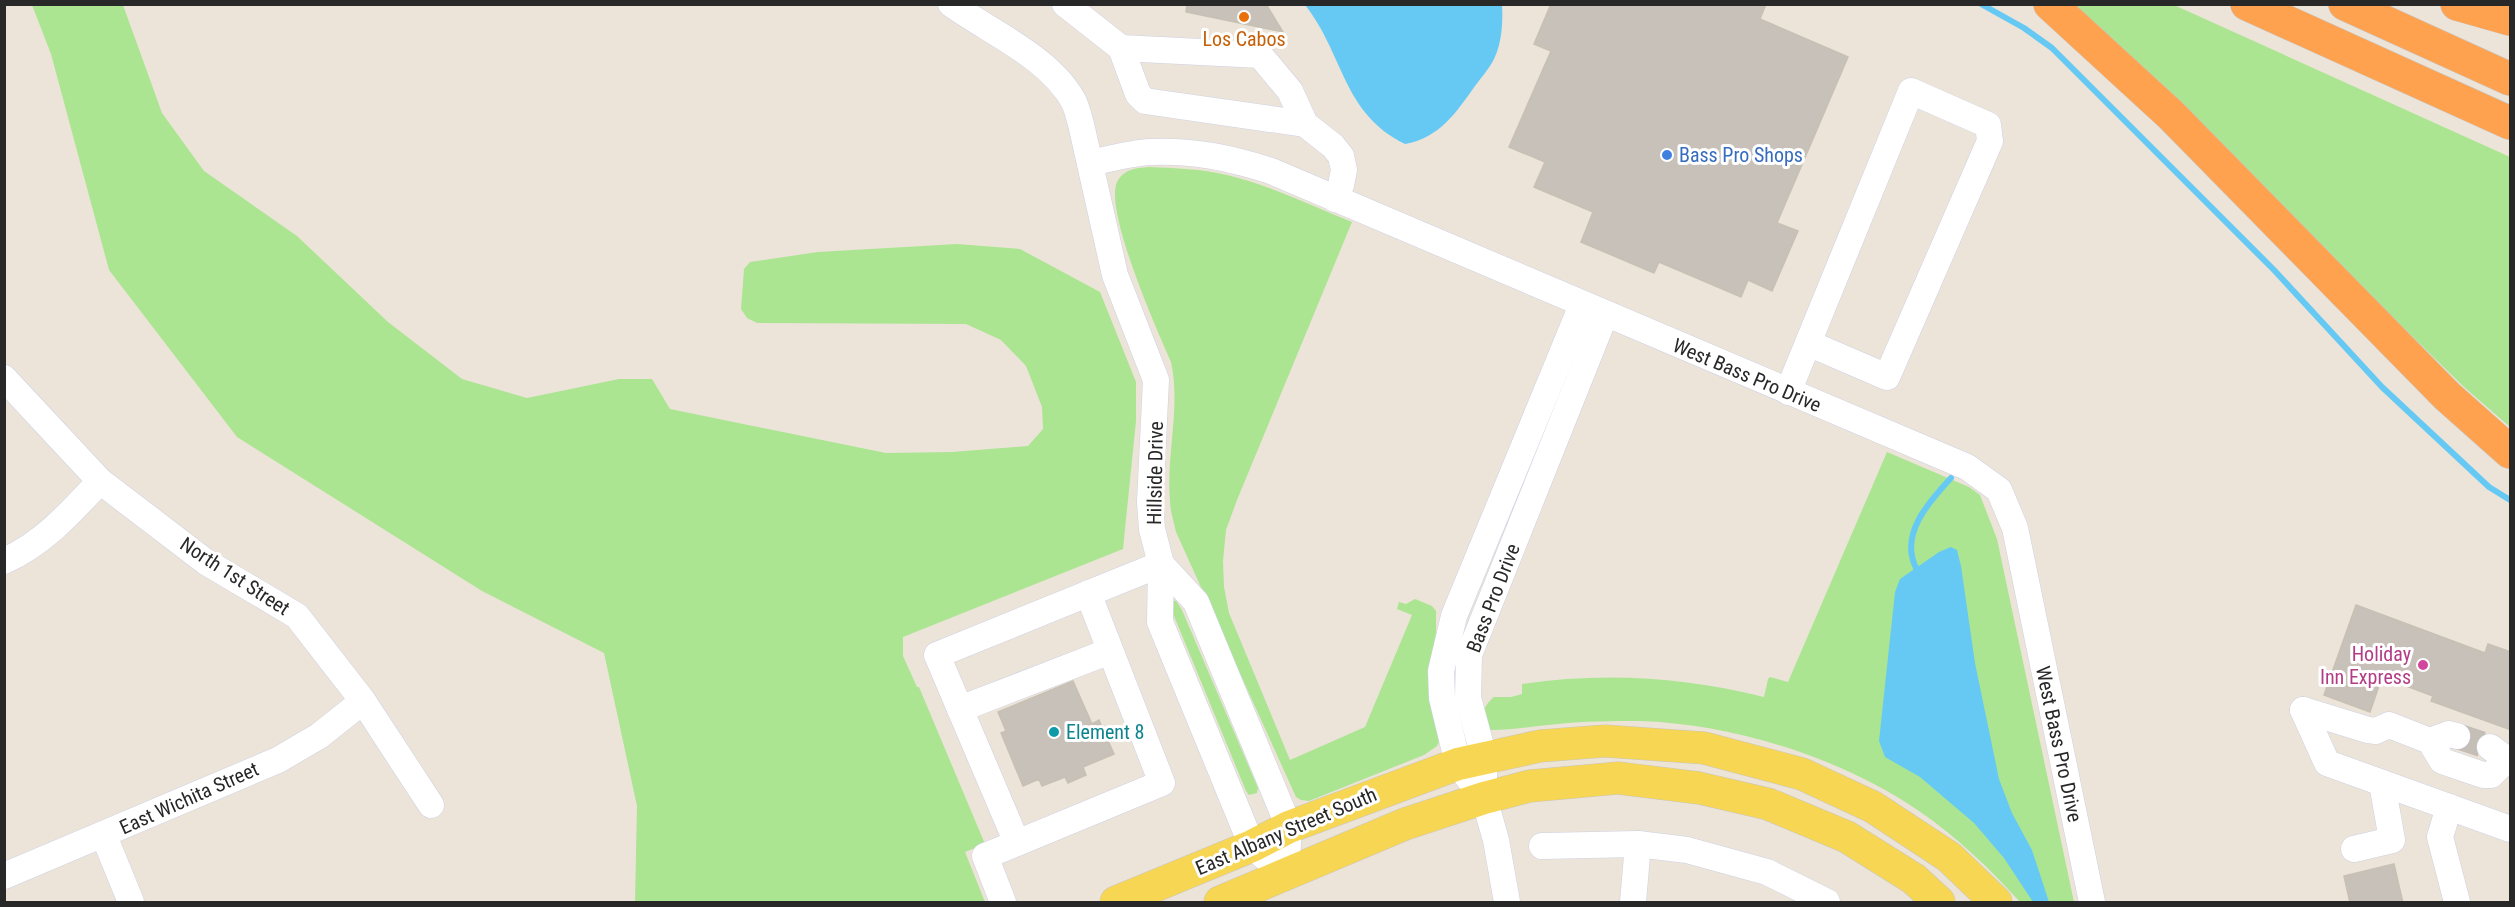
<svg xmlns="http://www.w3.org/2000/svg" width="2515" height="907" viewBox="0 0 2515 907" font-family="'Roboto Condensed',sans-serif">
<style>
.green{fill:#abe592}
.water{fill:#66c9f4}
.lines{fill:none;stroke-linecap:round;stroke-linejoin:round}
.stream{stroke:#66c9f4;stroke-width:6}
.building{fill:#c7c1b9;stroke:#c7c0b3;stroke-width:1.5}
.minor-tunnel{stroke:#c5beb6;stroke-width:26;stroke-dasharray:26 13;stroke-linecap:butt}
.minor-casing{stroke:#ced1e2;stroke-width:27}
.major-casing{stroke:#c7c7c7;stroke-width:33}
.highway-casing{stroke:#c7c7c7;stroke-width:34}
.minor{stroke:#fff;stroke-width:26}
.major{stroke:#f7d653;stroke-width:32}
.highway{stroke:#ffa250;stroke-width:33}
.food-dot{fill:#e8710a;stroke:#fff;stroke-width:2}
.shop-dot{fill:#3f7fe0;stroke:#fff;stroke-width:2}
.hotel-dot{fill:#d1479c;stroke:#fff;stroke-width:2}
.culture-dot{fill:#0f9aa8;stroke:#fff;stroke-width:2}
.labels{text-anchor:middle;stroke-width:6;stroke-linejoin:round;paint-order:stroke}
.food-label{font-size:20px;fill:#c56008;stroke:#fff}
.shop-label{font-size:20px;fill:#366cbe;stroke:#fff;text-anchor:start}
.street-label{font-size:20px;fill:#282828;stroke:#fff}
.hotel-label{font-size:20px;fill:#b23c85;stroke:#fff;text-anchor:end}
.culture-label{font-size:20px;fill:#0d838f;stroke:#fff;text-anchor:start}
</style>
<rect width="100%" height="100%" fill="#ece4d9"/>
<g class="green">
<path d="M 32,5 L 123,5 L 162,113 L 204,171 L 297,236 L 388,322 L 462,379 L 527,398 L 619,379 L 652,379 L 670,409 L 886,453 L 952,452 L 1028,446 L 1043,429 L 1042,407 L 1026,366 L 1001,340 L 966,324 L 757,323 L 747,318 L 741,309 L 744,269 L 750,262 L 818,252 L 957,244 L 1020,249 L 1100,292 L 1136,382 L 1136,421 L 1123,549 L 903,637 L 903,656 L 917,687 L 919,687 L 985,844 L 965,852 L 985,902 L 635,902 L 637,806 L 604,653 L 482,591 L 237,437 L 109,270 L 51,54 Z"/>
<path d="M 2065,5 L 2174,5 L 2510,157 L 2510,427 L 2464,387 L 2109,40 Z"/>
<path d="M 1149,167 C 1176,168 1201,169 1227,175 C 1270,185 1312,206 1352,222 L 1237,500 L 1226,530 L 1223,561 L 1224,587 L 1229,613 L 1290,760 L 1365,727 L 1412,615 L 1397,609 L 1399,602 L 1406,604 L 1415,599 L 1432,606 L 1436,611 L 1436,633 L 1430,668 L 1439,742 L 1437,746 L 1424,755 L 1309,801 L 1301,800 L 1296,797 L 1176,532 C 1174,522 1170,511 1170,500 C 1166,454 1181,408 1171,362 C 1157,330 1104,211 1117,182 C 1124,169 1136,168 1149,167 Z"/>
<path d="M 1887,452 L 1969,487 L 1980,495 L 1997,539 L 2074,902 L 2020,902 C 1990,869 1957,837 1919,811 C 1842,758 1734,724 1640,721 C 1613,721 1585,721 1558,724 C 1535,726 1513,730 1490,730 C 1478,719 1483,706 1494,697 L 1511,697 L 1522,694 L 1522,684 C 1603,672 1684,677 1764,697 L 1768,679 L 1770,677 L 1788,682 Z"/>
<path d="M 1172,600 L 1176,601 L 1182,610 L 1258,788 L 1257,793 L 1249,795 L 1246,791 L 1174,616 L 1171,608 Z"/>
</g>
<g class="water">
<path d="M 1305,5 L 1502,5 C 1503,22 1502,43 1494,59 C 1489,69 1481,78 1475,86 C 1456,113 1439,138 1405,144 C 1342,113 1344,54 1305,5 Z"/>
<path d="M 1951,547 L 1957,550 L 1961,566 L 1975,663 L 1999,779 L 2012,813 L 2032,850 L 2049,902 L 2033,902 L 2004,858 L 1974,823 L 1920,777 L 1885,757 L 1879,741 L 1895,592 L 1900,579 L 1939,552 Z"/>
</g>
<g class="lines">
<g class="stream">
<path d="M 1981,4 L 2024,28 L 2052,48 L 2274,270 L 2382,387 L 2489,487 L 2510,500"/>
<path d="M 1916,568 C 1899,533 1930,501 1951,478"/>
</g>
</g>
<g class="building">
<path d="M 1187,4 L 1266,4 L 1283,32 L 1186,12 Z"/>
<path d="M 1551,4 L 1766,4 L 1760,19 L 1848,57 L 1777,223 L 1798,231 L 1772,291 L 1748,280 L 1741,297 L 1659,262 L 1654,273 L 1581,242 L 1593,212 L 1534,187 L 1545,162 L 1509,147 L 1551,51 L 1534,44 Z"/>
<path d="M 2356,605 L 2485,653 L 2488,644 L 2511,652 L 2511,730 L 2431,701 L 2433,696 L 2382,677 L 2370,712 L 2324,695 Z"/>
<path d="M 1073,681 L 1092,724 L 1099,720 L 1114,754 L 1083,767 L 1086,775 L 1068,783 L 1065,777 L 1042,786 L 1039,779 L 1023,786 L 1001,733 L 1006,731 L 998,712 Z"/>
<path d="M 2394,864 L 2403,903 L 2350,903 L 2344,876 Z"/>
</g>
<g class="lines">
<path class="minor-tunnel" d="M 2457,736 L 2490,747"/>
<g class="minor-casing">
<g id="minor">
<path d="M 951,4 C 990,32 1051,58 1074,102 C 1077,109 1079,117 1081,124 L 1115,275 L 1156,380 L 1150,502 L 1152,529 L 1161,564 L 1196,602 L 1289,827 L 1286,875"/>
<path d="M 1065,4 L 1121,48 L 1260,55 L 1290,91 L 1305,124 L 1333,146 L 1341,156 L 1344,170 L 1341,185 L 1335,199"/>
<path d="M 1121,48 L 1138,94 L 1145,101 L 1305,124"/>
<path d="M 1090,163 C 1109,159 1130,153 1150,152 C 1193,150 1231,158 1271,171 L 1967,467 L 1999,490 L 2015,528 L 2092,902"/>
<path d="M 4,378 L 100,481 L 206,562 L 297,616 L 363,701 L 431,805"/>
<path d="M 1788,392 L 1911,91 L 1988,125 L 1990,141 L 1887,377 L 1808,343"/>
<path d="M 4,561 C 44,543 71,512 100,481"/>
<path d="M 1161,564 L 1160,622 L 1252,846 L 1286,875"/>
<path d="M 1088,593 L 1162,783 L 1017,843 L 937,655 L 1161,564"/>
<path d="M 960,709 L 1110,651"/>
<path d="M 2303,710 L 2327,763 L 2510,829"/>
<path d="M 2303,710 L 2368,730 L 2376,731 L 2389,725 L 2430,741 L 2442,761 L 2483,775 L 2491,775 L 2502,764 L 2501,755 L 2490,747"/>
<path d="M 2430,741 L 2449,734 L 2457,736"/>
<path d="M 1469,779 L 1458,764 L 1442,698 L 1441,671 L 1454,616 L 1582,305"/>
<path d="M 2449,807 L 2440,837 L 2457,902"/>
<path d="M 104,836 L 131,902"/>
<path d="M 1542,846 L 1638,844 L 1687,850 L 1767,872 L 1827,902"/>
<path d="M 2354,849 L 2392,840 L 2382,783"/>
<path d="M 4,876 L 278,760 L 319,736 L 363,701"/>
<path d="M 1003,902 L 985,856 L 1017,843"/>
<path d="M 1507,902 L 1496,840 L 1484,798 L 1484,757 L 1468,698 L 1469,655 L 1605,315"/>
<path d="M 1633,902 L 1638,844"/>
</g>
</g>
<g class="major-casing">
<g id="major">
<path d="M 1116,902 L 1252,846 L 1289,827 L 1458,764 L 1540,746 L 1605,741 L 1704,748 L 1802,774 L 1873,807 L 1949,857 L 1996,902"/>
<path d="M 1220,902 L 1405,824 L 1484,798 L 1530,786 L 1618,778 L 1699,788 L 1768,804 L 1847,837 L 1914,879 L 1939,902"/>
</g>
</g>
<g class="highway-casing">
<g id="highway">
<path d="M 2050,4 L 2171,115 L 2447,396 L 2510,452"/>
<path d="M 2247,4 L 2510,123"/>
<path d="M 2345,4 L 2510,79"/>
<path d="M 2457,4 L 2510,19"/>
</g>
</g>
<use href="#minor" class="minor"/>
<use href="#major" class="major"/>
<use href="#highway" class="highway"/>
</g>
<circle class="food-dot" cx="1244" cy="17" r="6"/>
<circle class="shop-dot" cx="1667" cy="155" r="6"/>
<circle class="hotel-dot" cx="2423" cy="665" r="6"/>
<circle class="culture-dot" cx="1054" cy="732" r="6"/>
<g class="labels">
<g class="food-label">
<text x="1244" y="46">Los Cabos</text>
</g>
<g class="shop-label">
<text x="1679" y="162">Bass Pro Shops</text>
</g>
<g class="street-label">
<text transform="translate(1747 375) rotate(23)" y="7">West Bass Pro Drive</text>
<text transform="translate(1155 473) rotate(-89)" y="7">Hillside Drive</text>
<text transform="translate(235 576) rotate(33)" y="7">North 1st Street</text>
<text transform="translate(1493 598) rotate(-69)" y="7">Bass Pro Drive</text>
<text transform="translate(2059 744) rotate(78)" y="7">West Bass Pro Drive</text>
<text transform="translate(189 798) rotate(-24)" y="7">East Wichita Street</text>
<text transform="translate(1286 831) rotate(-23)" y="7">East Albany Street South</text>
</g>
<g class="hotel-label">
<text x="2411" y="661">Holiday<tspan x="2411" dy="23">Inn Express</tspan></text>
</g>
<g class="culture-label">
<text x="1066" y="739">Element 8</text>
</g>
</g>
<rect width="2515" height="907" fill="none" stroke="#282828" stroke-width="12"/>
</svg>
